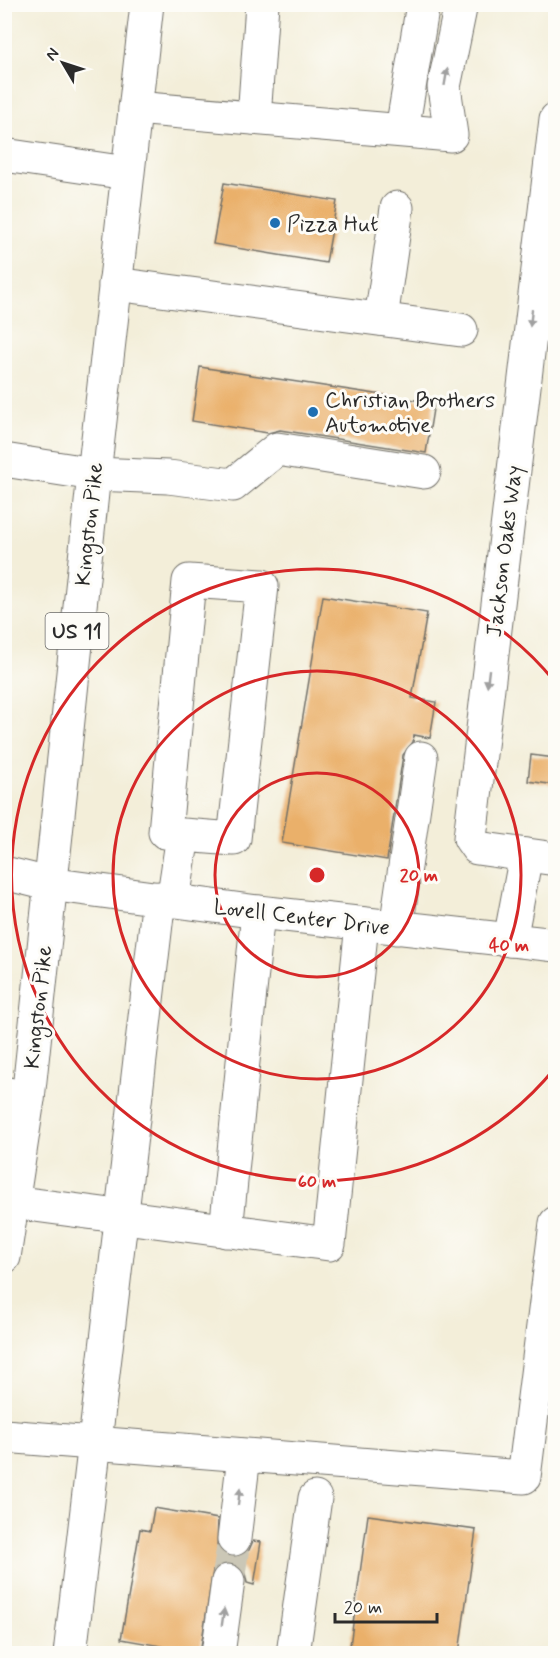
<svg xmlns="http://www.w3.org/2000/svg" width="560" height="1658" viewBox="0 0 560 1658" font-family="Mynerve,sans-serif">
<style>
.building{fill:#eab06b}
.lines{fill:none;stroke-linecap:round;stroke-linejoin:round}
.minor-tunnel{stroke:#cbc7b6;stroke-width:33;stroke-dasharray:33 16;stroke-linecap:butt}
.minor-casing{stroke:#716f68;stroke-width:35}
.major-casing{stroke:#716f68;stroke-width:35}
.minor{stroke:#fff;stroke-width:33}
.major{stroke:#fff;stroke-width:33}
.oneway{fill:#a0a0a0}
.ring{fill:none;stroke:#d62828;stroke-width:3}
.poi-dot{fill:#1f6fb2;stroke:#fdfcf7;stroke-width:2}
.labels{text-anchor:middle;stroke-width:6;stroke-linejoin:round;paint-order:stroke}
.shield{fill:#fdfcf7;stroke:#6a6a68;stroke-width:1.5}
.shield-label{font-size:21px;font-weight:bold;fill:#2b2b2b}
.poi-label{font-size:22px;fill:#2b2b2b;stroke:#fdfcf7;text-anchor:start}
.street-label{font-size:22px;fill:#2b2b2b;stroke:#fdfcf7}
.centre{fill:#d62828;stroke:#fdfcf7;stroke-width:3}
.ring-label{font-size:18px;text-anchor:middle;font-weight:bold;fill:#d62828;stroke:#fdfcf7;stroke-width:6;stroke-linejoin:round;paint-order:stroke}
</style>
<rect width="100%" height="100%" fill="#fdfcf7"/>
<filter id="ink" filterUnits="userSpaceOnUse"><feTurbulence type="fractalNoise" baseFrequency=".0167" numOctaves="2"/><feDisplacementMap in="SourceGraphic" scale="12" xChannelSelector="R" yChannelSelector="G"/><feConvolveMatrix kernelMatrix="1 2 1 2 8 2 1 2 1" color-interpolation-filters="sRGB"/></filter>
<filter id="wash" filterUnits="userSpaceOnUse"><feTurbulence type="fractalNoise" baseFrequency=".008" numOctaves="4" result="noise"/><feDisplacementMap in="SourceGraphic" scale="24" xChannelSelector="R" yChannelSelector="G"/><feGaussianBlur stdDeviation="1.35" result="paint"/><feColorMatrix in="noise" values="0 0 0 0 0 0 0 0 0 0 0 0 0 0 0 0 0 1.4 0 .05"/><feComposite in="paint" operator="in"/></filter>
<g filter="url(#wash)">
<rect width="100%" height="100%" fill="#f3eed9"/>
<g id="blocks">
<g class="building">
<path d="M 224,183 L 337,201 L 326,263 L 213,244 Z"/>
<path d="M 200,367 L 434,403 L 426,453 L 280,430 L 268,433 L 192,421 Z"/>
<path d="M 323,596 L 427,613 L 412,698 L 436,702 L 430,738 L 414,735 L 413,742 L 403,755 L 387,860 L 282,843 Z"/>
<path d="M 531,755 L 555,758 L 555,785 L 528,781 Z"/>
<path d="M 154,1508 L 218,1519 L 217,1546 L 222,1554 L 231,1557 L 242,1556 L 249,1550 L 253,1541 L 261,1542 L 254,1585 L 247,1583 L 245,1573 L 240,1567 L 231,1563 L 220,1564 L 213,1570 L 200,1653 L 121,1639 L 140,1529 L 150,1531 Z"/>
<path d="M 368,1515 L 476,1530 L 459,1653 L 349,1653 Z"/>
</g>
</g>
</g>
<g filter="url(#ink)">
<use href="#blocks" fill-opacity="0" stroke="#716f68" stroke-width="1.5"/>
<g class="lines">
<path class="minor-tunnel" d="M 228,1581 L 234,1539"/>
<g class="minor-casing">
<g id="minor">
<path d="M 135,108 L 451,135 L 444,87 L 461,4"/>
<path d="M 254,118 L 262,4"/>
<path d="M 556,119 L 470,838 L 477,848 L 556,859"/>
<path d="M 402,130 L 423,4"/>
<path d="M 4,155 L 127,173"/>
<path d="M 115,284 L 461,330"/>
<path d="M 381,319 L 397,208"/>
<path d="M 4,460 L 94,474 L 168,477 L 233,485 L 277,449 L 424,472"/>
<path d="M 4,873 L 49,884 L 258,912 L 556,945"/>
<path d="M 173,901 L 183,835 L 234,839 L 262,586 L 189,581 L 165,832 L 183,835"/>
<path d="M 396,928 L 421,758"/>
<path d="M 510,940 L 526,855"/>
<path d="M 4,1093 L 28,1099"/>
<path d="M 12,1202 L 329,1244 L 362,924"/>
<path d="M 226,1231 L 258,912"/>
<path d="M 4,1436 L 524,1477 L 556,1223"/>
<path d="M 234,1539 L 244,1456"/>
<path d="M 70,1654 L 159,898"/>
<path d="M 218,1654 L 228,1581"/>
<path d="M 293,1654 L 315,1498"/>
</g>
</g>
<g class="major-casing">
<path id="major" d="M 4,1257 L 28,1099 L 94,474 L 147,4"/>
</g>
<use href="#minor" class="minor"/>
<use href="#major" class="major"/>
</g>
<defs><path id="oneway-solid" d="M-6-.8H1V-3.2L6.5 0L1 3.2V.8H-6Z" transform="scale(1.5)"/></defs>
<g class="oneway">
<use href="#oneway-solid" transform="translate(446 77) rotate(-80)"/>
<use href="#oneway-solid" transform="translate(531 318) rotate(97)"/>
<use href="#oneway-solid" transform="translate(488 678) rotate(97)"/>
<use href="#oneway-solid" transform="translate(239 1497) rotate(-83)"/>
<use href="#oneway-solid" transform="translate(223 1617) rotate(-82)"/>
</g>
</g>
<g class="ring">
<circle cx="317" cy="875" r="102"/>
<circle cx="317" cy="875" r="204"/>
<path d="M555 1068A306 306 0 1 1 555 682"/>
</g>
<g class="poi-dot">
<circle cx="275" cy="223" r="6"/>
<circle cx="313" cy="412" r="6"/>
</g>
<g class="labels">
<rect class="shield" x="45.5" y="613" width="63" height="36" rx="4.5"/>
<g class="shield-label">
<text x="77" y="638">US 11</text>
</g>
<g class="poi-label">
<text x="287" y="231">Pizza Hut</text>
<text x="325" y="407">Christian Brothers<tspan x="325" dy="25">Automotive</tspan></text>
</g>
<g class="street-label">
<text transform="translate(88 524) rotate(-84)" y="8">Kingston Pike</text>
<text transform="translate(503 551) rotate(-83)" y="8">Jackson Oaks Way</text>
<text transform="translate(302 916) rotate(7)" y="8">Lovell Center Drive</text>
<text transform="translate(37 1007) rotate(-84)" y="8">Kingston Pike</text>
</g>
</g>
<circle cx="317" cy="875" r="9" class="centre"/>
<g class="ring-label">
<text x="419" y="881">20 m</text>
<text x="509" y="951">40 m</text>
<text x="317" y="1187">60 m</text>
</g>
<rect width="560" height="1658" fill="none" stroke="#fdfcf7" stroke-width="24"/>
<g transform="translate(63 63) rotate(309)" stroke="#fdfcf7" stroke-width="4.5" paint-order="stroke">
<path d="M0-4.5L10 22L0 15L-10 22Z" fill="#2b2b2b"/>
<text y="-9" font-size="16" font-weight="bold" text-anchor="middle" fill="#2b2b2b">N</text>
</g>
<path d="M335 1613v9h102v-9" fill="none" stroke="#2b2b2b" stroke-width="3"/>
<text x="344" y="1613" font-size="18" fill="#2b2b2b" stroke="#fdfcf7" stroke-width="4.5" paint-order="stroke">20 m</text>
</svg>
